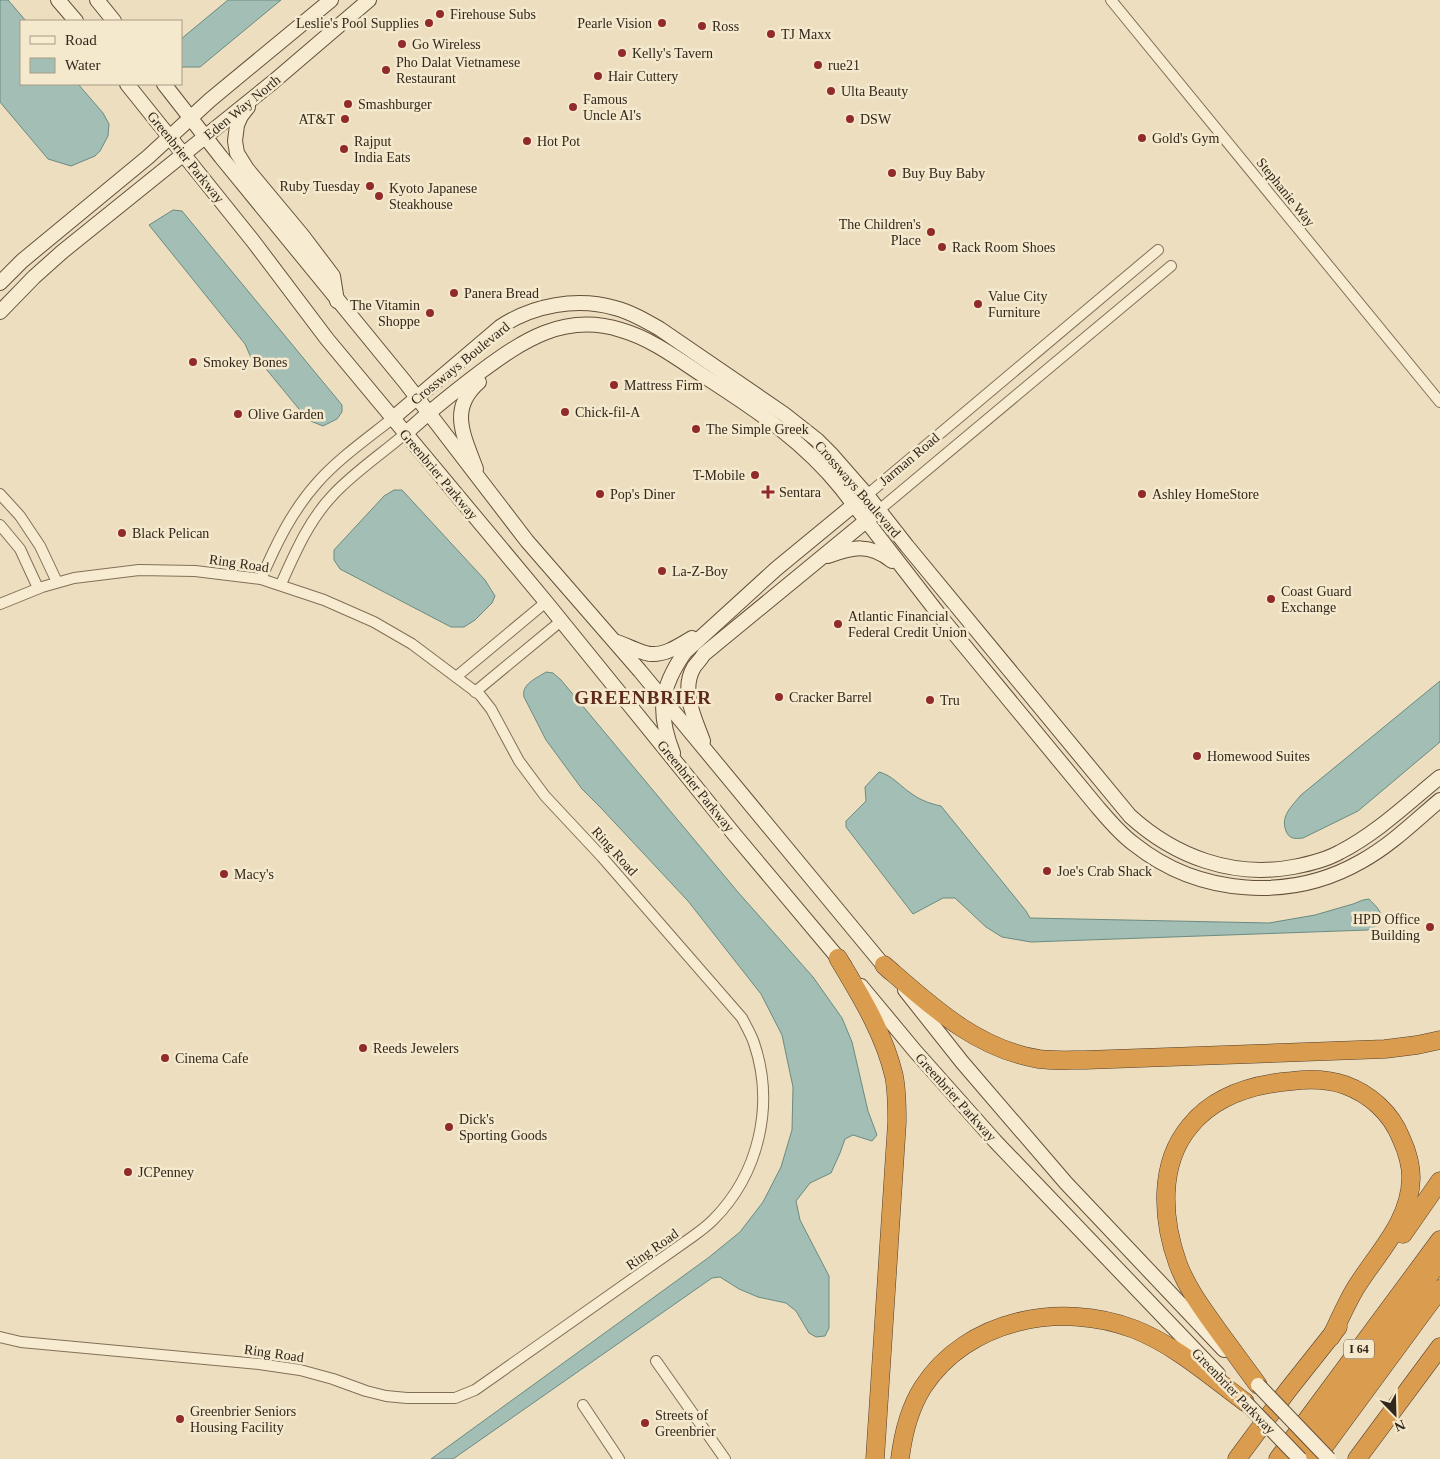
<svg xmlns="http://www.w3.org/2000/svg" width="1440" height="1459" viewBox="0 0 1440 1459" font-family="Georgia,serif">
<style>
.water{fill:#a2beb5;stroke:#6a8b82}
.lines{fill:none;stroke-linecap:round;stroke-linejoin:round}
.street-casing{stroke:#836f58;stroke-width:12}
.secondary-casing{stroke:#65503b;stroke-width:16}
.highway-casing{stroke:#513d2c;stroke-width:19}
.street{stroke:#f7ecd1;stroke-width:10}
.secondary{stroke:#f7ecd1;stroke-width:14}
.highway{stroke:#da9d50;stroke-width:18}
.secondary-bridge-casing{stroke:#65503b;stroke-width:16;stroke-linecap:butt}
.secondary-bridge{stroke:#f7ecd1;stroke-width:14}
.poi-dot{fill:#902a2b;stroke:#f4e8cd;stroke-width:2}
.labels{text-anchor:middle;stroke-width:5;stroke-linejoin:round;paint-order:stroke}
.shield{fill:#f4e8cd;stroke:#6d6151;stroke-width:1}
.shield-label{font-size:12px;font-weight:bold;fill:#33271c}
.poi-label{font-size:14px;fill:#33271c;stroke:#f4e8cd;text-anchor:start}
.street-label{font-size:14px;fill:#33271c;stroke:#f4e8cd}
.district-label{font-size:19px;font-weight:bold;letter-spacing:1px;fill:#5e2a1d;stroke:#f4e8cd}
</style>
<rect width="100%" height="100%" fill="#ecdebe"/>
<g class="water">
<path d="M 0,0 L 8,0 L 26,21 L 21,21 L 21,84 L 78,84 L 103,113 L 109,124 L 108,136 L 100,151 L 95,156 L 71,166 L 48,159 L 0,102 Z"/>
<path d="M 228,0 L 281,0 L 200,67 L 181,67 L 181,39 Z"/>
<path d="M 173,210 L 182,211 L 342,405 L 342,412 L 337,419 L 323,426 L 308,420 L 262,364 L 252,360 L 245,344 L 149,225 Z"/>
<path d="M 394,490 L 402,490 L 485,580 L 495,596 L 492,603 L 475,620 L 464,627 L 451,627 L 340,569 L 334,560 L 334,550 L 384,496 Z"/>
<path d="M 546,672 L 553,673 L 561,680 L 737,891 L 813,977 L 842,1018 L 852,1042 L 868,1111 L 877,1135 L 872,1141 L 853,1135 L 845,1139 L 840,1153 L 831,1173 L 810,1183 L 796,1201 L 800,1220 L 829,1276 L 829,1328 L 825,1336 L 816,1337 L 809,1333 L 796,1311 L 786,1303 L 758,1297 L 739,1289 L 720,1277 L 712,1278 L 453,1459 L 431,1459 L 708,1258 L 740,1232 L 763,1202 L 781,1167 L 792,1130 L 793,1087 L 782,1035 L 761,994 L 688,901 L 601,808 L 582,789 L 546,740 L 524,697 C 521,684 537,678 546,672 Z"/>
<path d="M 1440,681 L 1440,742 L 1358,811 L 1303,838 C 1295,839 1289,839 1286,831 C 1280,816 1292,806 1301,795 Z"/>
<path d="M 879,772 C 892,775 901,787 912,794 C 920,800 931,804 941,806 L 1026,911 L 1030,918 L 1269,923 L 1315,915 L 1353,904 L 1363,900 L 1369,899 C 1375,905 1387,916 1379,924 C 1377,926 1371,928 1368,930 L 1031,942 L 1002,937 L 986,927 L 955,898 L 943,898 L 913,914 L 846,827 L 846,821 L 866,801 L 865,787 Z"/>
</g>
<g class="lines">
<g class="street-casing">
<g id="street">
<path d="M 1111,0 L 1440,402"/>
<path d="M 0,494 L 20,516 L 40,546 L 57,582"/>
<path d="M 867,495 L 1158,250"/>
<path d="M 879,510 L 1171,266"/>
<path d="M 0,525 L 20,549 L 38,588"/>
<path d="M 261,579 C 276,544 292,511 317,483 C 338,459 368,438 393,418"/>
<path d="M 281,584 C 295,553 309,520 333,495 C 353,473 383,453 406,433"/>
<path d="M 0,604 L 42,587 L 74,578 L 139,570 L 195,571 L 261,579 L 324,600 L 374,622 L 412,644 L 480,695 L 491,709 L 519,761 L 545,796 L 602,857 L 742,1018 C 746,1026 751,1034 754,1043 C 775,1105 759,1174 713,1220 C 706,1227 699,1232 692,1237 L 475,1390 L 455,1398 L 407,1398 L 386,1396 L 366,1391 L 333,1379 L 300,1370 L 259,1364 L 21,1342 L 0,1337"/>
<path d="M 456,677 L 546,602"/>
<path d="M 475,692 L 561,621"/>
<path d="M 656,1361 L 725,1459"/>
<path d="M 583,1405 L 619,1459"/>
</g>
</g>
<g class="secondary-casing">
<g id="secondary">
<path d="M 58,0 L 76,21"/>
<path d="M 97,0 L 114,21"/>
<path d="M 127,84 L 253,241 L 327,339 L 546,602 L 734,834 L 844,965"/>
<path d="M 164,84 L 221,157 L 405,382 L 527,541 L 640,671 L 889,972"/>
<path d="M 248,107 L 241,116 L 237,125 L 235,141 L 237,153 L 247,169 L 302,235 L 333,276 L 337,301"/>
<path d="M 0,283 L 22,261 L 148,157 L 210,100 L 331,0"/>
<path d="M 0,312 L 34,277 L 62,252 L 273,82 L 369,0"/>
<path d="M 393,418 L 500,327 C 533,305 577,297 615,308 C 631,312 646,321 660,329 L 784,414 L 817,440 L 832,455 L 867,495 L 907,546 L 1130,816 C 1175,857 1233,878 1293,867 C 1309,864 1326,860 1340,852 C 1377,833 1408,803 1440,777"/>
<path d="M 406,433 C 429,412 454,392 479,373 C 522,341 564,312 621,330 C 653,339 682,362 710,380 C 758,411 805,443 841,488 L 944,621 L 1095,804 C 1107,818 1119,833 1134,844 C 1199,896 1291,902 1362,861 C 1391,845 1415,821 1440,800"/>
<path d="M 476,469 C 464,436 448,409 479,382"/>
<path d="M 828,556 C 853,547 869,543 892,561"/>
<path d="M 617,642 C 626,645 643,654 651,654 C 666,655 680,645 692,638"/>
<path d="M 703,741 C 695,719 680,690 694,667 C 697,663 701,659 704,654 L 872,516"/>
<path d="M 673,753 C 657,712 660,688 685,652 L 776,569 L 861,499"/>
<path d="M 861,986 L 915,1051 L 995,1141 L 1218,1374"/>
<path d="M 905,990 L 962,1062 L 1066,1183 L 1224,1350"/>
</g>
</g>
<g class="highway-casing">
<g id="highway">
<path d="M 838,958 C 860,995 884,1033 894,1076 C 897,1091 897,1107 897,1122 L 875,1459"/>
<path d="M 884,965 C 930,1005 976,1049 1039,1059 C 1054,1061 1070,1060 1085,1060 L 1385,1049 L 1417,1045 L 1440,1040"/>
<path d="M 1403,1234 L 1440,1181"/>
<path d="M 1258,1385 C 1244,1366 1231,1348 1217,1329 C 1202,1308 1187,1288 1178,1264 C 1162,1220 1158,1164 1190,1126 C 1215,1095 1254,1084 1292,1081 C 1309,1079 1328,1079 1345,1085 C 1370,1094 1391,1113 1401,1138 C 1407,1151 1411,1164 1411,1178 C 1410,1223 1377,1253 1355,1289 C 1346,1304 1339,1321 1331,1337"/>
<path d="M 900,1459 C 903,1434 909,1409 923,1387 C 967,1319 1061,1301 1134,1329 C 1175,1345 1210,1376 1245,1402"/>
<path d="M 1237,1459 L 1288,1390 L 1338,1327"/>
<path d="M 1278,1459 L 1440,1240"/>
<path d="M 1294,1459 L 1440,1261"/>
<path d="M 1315,1459 L 1440,1289"/>
<path d="M 1357,1459 L 1440,1347"/>
</g>
</g>
<use href="#street" class="street"/>
<use href="#secondary" class="secondary"/>
<use href="#highway" class="highway"/>
<g class="secondary-bridge-casing">
<g id="secondary-bridge">
<path d="M 1258,1385 L 1329,1459"/>
<path d="M 1245,1402 L 1300,1459"/>
</g>
</g>
<use href="#secondary-bridge" class="secondary-bridge"/>
</g>
<g class="poi-dot">
<circle cx="440" cy="14" r="5"/>
<circle cx="429" cy="23" r="5"/>
<circle cx="662" cy="23" r="5"/>
<circle cx="702" cy="26" r="5"/>
<circle cx="771" cy="34" r="5"/>
<circle cx="402" cy="44" r="5"/>
<circle cx="622" cy="53" r="5"/>
<circle cx="818" cy="65" r="5"/>
<circle cx="386" cy="70" r="5"/>
<circle cx="598" cy="76" r="5"/>
<circle cx="831" cy="91" r="5"/>
<circle cx="348" cy="104" r="5"/>
<circle cx="573" cy="107" r="5"/>
<circle cx="345" cy="119" r="5"/>
<circle cx="850" cy="119" r="5"/>
<circle cx="1142" cy="138" r="5"/>
<circle cx="527" cy="141" r="5"/>
<circle cx="344" cy="149" r="5"/>
<circle cx="892" cy="173" r="5"/>
<circle cx="370" cy="186" r="5"/>
<circle cx="379" cy="196" r="5"/>
<circle cx="931" cy="232" r="5"/>
<circle cx="942" cy="247" r="5"/>
<circle cx="454" cy="293" r="5"/>
<circle cx="978" cy="304" r="5"/>
<circle cx="430" cy="313" r="5"/>
<circle cx="193" cy="362" r="5"/>
<circle cx="614" cy="385" r="5"/>
<circle cx="565" cy="412" r="5"/>
<circle cx="238" cy="414" r="5"/>
<circle cx="696" cy="429" r="5"/>
<circle cx="755" cy="475" r="5"/>
<path d="M765.5 484.5h5v5h5v5h-5v5h-5v-5h-5v-5h5z"/>
<circle cx="600" cy="494" r="5"/>
<circle cx="1142" cy="494" r="5"/>
<circle cx="122" cy="533" r="5"/>
<circle cx="662" cy="571" r="5"/>
<circle cx="1271" cy="599" r="5"/>
<circle cx="838" cy="624" r="5"/>
<circle cx="779" cy="697" r="5"/>
<circle cx="930" cy="700" r="5"/>
<circle cx="1197" cy="756" r="5"/>
<circle cx="1047" cy="871" r="5"/>
<circle cx="224" cy="874" r="5"/>
<circle cx="1430" cy="927" r="5"/>
<circle cx="363" cy="1048" r="5"/>
<circle cx="165" cy="1058" r="5"/>
<circle cx="449" cy="1127" r="5"/>
<circle cx="128" cy="1172" r="5"/>
<circle cx="180" cy="1419" r="5"/>
<circle cx="645" cy="1423" r="5"/>
</g>
<g class="labels">
<rect class="shield" x="1344" y="1339.5" width="30" height="19" rx="4"/>
<g class="shield-label">
<text x="1359" y="1353">I 64</text>
</g>
<g class="poi-label">
<text x="450" y="19">Firehouse Subs</text>
<text x="419" y="28" text-anchor="end">Leslie's Pool Supplies</text>
<text x="652" y="28" text-anchor="end">Pearle Vision</text>
<text x="712" y="31">Ross</text>
<text x="781" y="39">TJ Maxx</text>
<text x="412" y="49">Go Wireless</text>
<text x="632" y="58">Kelly's Tavern</text>
<text x="396" y="67">Pho Dalat Vietnamese<tspan x="396" dy="16">Restaurant</tspan></text>
<text x="828" y="70">rue21</text>
<text x="608" y="81">Hair Cuttery</text>
<text x="841" y="96">Ulta Beauty</text>
<text x="583" y="104">Famous<tspan x="583" dy="16">Uncle Al's</tspan></text>
<text x="358" y="109">Smashburger</text>
<text x="335" y="124" text-anchor="end">AT&amp;T</text>
<text x="860" y="124">DSW</text>
<text x="1152" y="143">Gold's Gym</text>
<text x="354" y="146">Rajput<tspan x="354" dy="16">India Eats</tspan></text>
<text x="537" y="146">Hot Pot</text>
<text x="902" y="178">Buy Buy Baby</text>
<text x="360" y="191" text-anchor="end">Ruby Tuesday</text>
<text x="389" y="193">Kyoto Japanese<tspan x="389" dy="16">Steakhouse</tspan></text>
<text x="921" y="229" text-anchor="end">The Children's<tspan x="921" dy="16">Place</tspan></text>
<text x="952" y="252">Rack Room Shoes</text>
<text x="464" y="298">Panera Bread</text>
<text x="988" y="301">Value City<tspan x="988" dy="16">Furniture</tspan></text>
<text x="420" y="310" text-anchor="end">The Vitamin<tspan x="420" dy="16">Shoppe</tspan></text>
<text x="203" y="367">Smokey Bones</text>
<text x="624" y="390">Mattress Firm</text>
<text x="575" y="417">Chick-fil-A</text>
<text x="248" y="419">Olive Garden</text>
<text x="706" y="434">The Simple Greek</text>
<text x="745" y="480" text-anchor="end">T-Mobile</text>
<text x="779" y="497">Sentara</text>
<text x="610" y="499">Pop's Diner</text>
<text x="1152" y="499">Ashley HomeStore</text>
<text x="132" y="538">Black Pelican</text>
<text x="672" y="576">La-Z-Boy</text>
<text x="1281" y="596">Coast Guard<tspan x="1281" dy="16">Exchange</tspan></text>
<text x="848" y="621">Atlantic Financial<tspan x="848" dy="16">Federal Credit Union</tspan></text>
<text x="789" y="702">Cracker Barrel</text>
<text x="940" y="705">Tru</text>
<text x="1207" y="761">Homewood Suites</text>
<text x="1057" y="876">Joe's Crab Shack</text>
<text x="234" y="879">Macy's</text>
<text x="1420" y="924" text-anchor="end">HPD Office<tspan x="1420" dy="16">Building</tspan></text>
<text x="373" y="1053">Reeds Jewelers</text>
<text x="175" y="1063">Cinema Cafe</text>
<text x="459" y="1124">Dick's<tspan x="459" dy="16">Sporting Goods</tspan></text>
<text x="138" y="1177">JCPenney</text>
<text x="190" y="1416">Greenbrier Seniors<tspan x="190" dy="16">Housing Facility</tspan></text>
<text x="655" y="1420">Streets of<tspan x="655" dy="16">Greenbrier</tspan></text>
</g>
<g class="street-label">
<text transform="translate(242 107) rotate(-39)" y="5">Eden Way North</text>
<text transform="translate(186 157) rotate(51)" y="5">Greenbrier Parkway</text>
<text transform="translate(1286 192) rotate(51)" y="5">Stephanie Way</text>
<text transform="translate(460 363) rotate(-39)" y="5">Crossways Boulevard</text>
<text transform="translate(909 459) rotate(-40)" y="5">Jarman Road</text>
<text transform="translate(439 474) rotate(50)" y="5">Greenbrier Parkway</text>
<text transform="translate(858 489) rotate(49)" y="5">Crossways Boulevard</text>
<text transform="translate(239 563) rotate(8)" y="5">Ring Road</text>
<text transform="translate(696 786) rotate(51)" y="5">Greenbrier Parkway</text>
<text transform="translate(615 851) rotate(48)" y="5">Ring Road</text>
<text transform="translate(956 1097) rotate(48)" y="5">Greenbrier Parkway</text>
<text transform="translate(652 1249) rotate(-35)" y="5">Ring Road</text>
<text transform="translate(274 1353) rotate(8)" y="5">Ring Road</text>
<text transform="translate(1234 1391) rotate(46)" y="5">Greenbrier Parkway</text>
</g>
<g class="district-label">
<text x="643" y="704">GREENBRIER</text>
</g>
</g>
<rect x="20" y="20" width="162" height="65" fill="#f4e8cd" stroke="#a79b86"/>
<rect x="30" y="36" width="25" height="8" fill="#f7ecd1" stroke="#a79b86"/>
<text x="65" y="45" font-size="15" fill="#33271c">Road</text>
<rect x="30" y="58" width="25" height="15" fill="#a2beb5" stroke="#a79b86"/>
<text x="65" y="70" font-size="15" fill="#33271c">Water</text>
<g transform="translate(1395 1414) rotate(157)" stroke="#f4e8cd" stroke-width="4" paint-order="stroke">
<path d="M0-4L9 19L0 12L-9 19Z" fill="#33271c"/>
<text y="-8" font-size="14" font-weight="bold" text-anchor="middle" fill="#33271c">N</text>
</g>
</svg>
